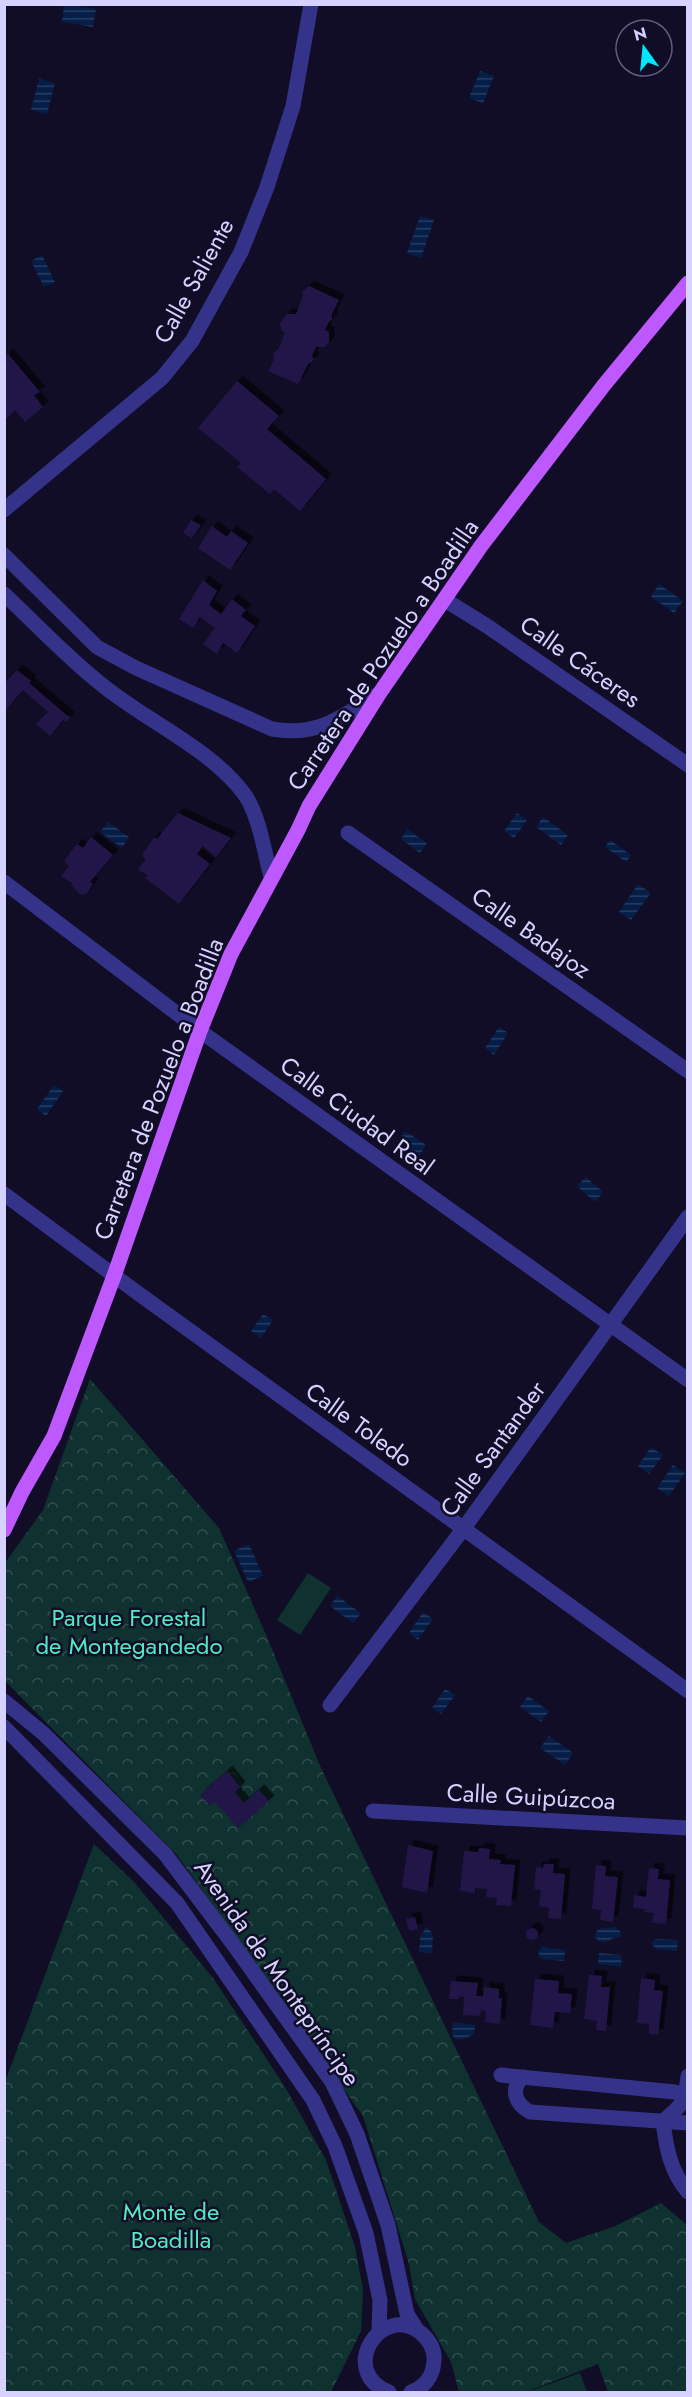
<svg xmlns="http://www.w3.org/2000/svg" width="692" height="2397" viewBox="0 0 692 2397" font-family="Jost,sans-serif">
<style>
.forest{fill:url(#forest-crowns)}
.pitch{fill:#0f312f}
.water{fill:url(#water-rules)}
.building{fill:#201749;filter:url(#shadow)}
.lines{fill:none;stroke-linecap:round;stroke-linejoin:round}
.minor{stroke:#353389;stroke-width:15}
.major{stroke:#be59ff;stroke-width:15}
.labels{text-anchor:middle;stroke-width:5;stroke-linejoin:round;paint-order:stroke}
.street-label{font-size:24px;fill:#d6d2ff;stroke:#110d26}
.park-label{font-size:24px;fill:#52eac2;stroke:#110d26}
</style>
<defs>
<pattern id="forest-crowns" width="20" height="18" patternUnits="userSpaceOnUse" patternTransform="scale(1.5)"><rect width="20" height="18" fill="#0f312f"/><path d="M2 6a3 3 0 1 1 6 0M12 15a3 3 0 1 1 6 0" fill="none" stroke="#314e4e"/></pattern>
<pattern id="water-rules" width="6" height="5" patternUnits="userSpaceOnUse" patternTransform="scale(1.5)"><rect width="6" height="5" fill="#051e47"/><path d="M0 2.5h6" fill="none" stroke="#293e63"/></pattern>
<filter id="shadow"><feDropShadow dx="5.5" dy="-5.5" stdDeviation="0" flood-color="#0009"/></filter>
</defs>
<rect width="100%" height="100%" fill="#110d26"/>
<g class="forest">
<path d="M 90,1379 L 219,1528 L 267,1637 L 321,1768 L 539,2222 L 566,2243 L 615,2226 L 661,2203 L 687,2225 L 687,2392 L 608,2392 L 598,2364 L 526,2392 L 459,2392 L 451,2362 L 415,2299 L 409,2264 L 363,2116 L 177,1855 L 5,1681 L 5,1563 L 43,1510 Z"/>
<path d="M 94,1844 L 134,1882 L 213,1978 L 285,2087 L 326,2160 L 355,2247 L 363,2289 L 361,2331 L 331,2392 L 5,2392 L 5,2082 Z"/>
</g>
<g class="pitch">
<path d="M 308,1573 L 331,1588 L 300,1635 L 277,1620 Z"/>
<path d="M 580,2373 L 587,2392 L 531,2392 L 530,2391 Z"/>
</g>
<g class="water">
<path d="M 64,5 L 96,9 L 93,27 L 62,22 Z"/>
<path d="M 480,71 L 494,76 L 483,103 L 469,98 Z"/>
<path d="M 39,79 L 55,83 L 47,114 L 31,110 Z"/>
<path d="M 420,216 L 434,220 L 421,258 L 407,253 Z"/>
<path d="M 42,255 L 55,282 L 44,287 L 31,261 Z"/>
<path d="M 659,584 L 683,601 L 674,613 L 651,597 Z"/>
<path d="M 517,813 L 527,820 L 514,838 L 504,831 Z"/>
<path d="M 543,817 L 568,835 L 561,845 L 536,827 Z"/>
<path d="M 108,822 L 129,837 L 122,848 L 100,832 Z"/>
<path d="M 407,829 L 427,843 L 420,853 L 401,839 Z"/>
<path d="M 610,840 L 631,855 L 626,862 L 605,847 Z"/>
<path d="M 638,884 L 651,893 L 631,920 L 619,912 Z"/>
<path d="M 499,1027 L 508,1033 L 494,1055 L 485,1048 Z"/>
<path d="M 54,1085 L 63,1091 L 46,1116 L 37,1109 Z"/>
<path d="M 405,1131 L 426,1145 L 418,1158 L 397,1144 Z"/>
<path d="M 586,1177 L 603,1192 L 595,1202 L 577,1186 Z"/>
<path d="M 263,1314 L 273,1320 L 261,1338 L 251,1331 Z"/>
<path d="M 651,1447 L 663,1455 L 649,1474 L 638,1466 Z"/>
<path d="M 673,1465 L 685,1473 L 669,1496 L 657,1488 Z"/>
<path d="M 249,1544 L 263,1576 L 248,1582 L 234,1551 Z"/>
<path d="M 337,1596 L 361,1613 L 353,1623 L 330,1606 Z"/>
<path d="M 423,1612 L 433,1619 L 418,1640 L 409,1633 Z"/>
<path d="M 445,1689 L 455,1695 L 441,1714 L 432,1708 Z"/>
<path d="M 528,1696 L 549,1711 L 541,1722 L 520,1707 Z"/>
<path d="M 549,1736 L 573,1753 L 565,1765 L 540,1748 Z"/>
<path d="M 427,1926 L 433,1935 L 432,1953 L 419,1952 C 419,1946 421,1943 420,1937 Z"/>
<path d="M 615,1927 L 621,1932 L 621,1937 L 616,1937 L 603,1943 L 594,1937 L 598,1929 Z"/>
<path d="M 656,1939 L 678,1940 L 677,1951 L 656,1949 L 651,1943 Z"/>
<path d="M 542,1947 L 565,1950 L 564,1961 L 541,1959 L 538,1952 Z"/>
<path d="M 599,1953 L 622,1955 L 621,1967 L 598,1964 Z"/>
<path d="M 453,2022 L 475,2025 L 474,2034 L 461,2040 L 455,2039 L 452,2034 Z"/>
</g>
<g class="building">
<path d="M 309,286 L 339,300 L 332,314 L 332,320 L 329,321 L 325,330 L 329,332 L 329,342 L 325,347 L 316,347 L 312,356 L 314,359 L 312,362 L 308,364 L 298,384 L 268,371 L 274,360 L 273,353 L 278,350 L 285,333 L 281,330 L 280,323 L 287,314 L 296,314 L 303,296 L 302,292 Z"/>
<path d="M 8,354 L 40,392 L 34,395 L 43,407 L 25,422 L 15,410 L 6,419 L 4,418 L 4,357 Z"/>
<path d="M 237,381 L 279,416 L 267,429 L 326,479 L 300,511 L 274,489 L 270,494 L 237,467 L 241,463 L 198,428 Z"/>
<path d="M 191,520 L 201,525 L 192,538 L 183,533 Z"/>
<path d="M 212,526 L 227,537 L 231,531 L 248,543 L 230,570 L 198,548 Z"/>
<path d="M 203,580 L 217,591 L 209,605 L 221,614 L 232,599 L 246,610 L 241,616 L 255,626 L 237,653 L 223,643 L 217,654 L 203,644 L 215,628 L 200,617 L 193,628 L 179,619 Z"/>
<path d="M 17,670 L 31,681 L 29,683 L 70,718 L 66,722 L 63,720 L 50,736 L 36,724 L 48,712 L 23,690 L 4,712 L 4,684 Z"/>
<path d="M 178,813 L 231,838 L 216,857 L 203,846 L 197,854 L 210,864 L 179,904 L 145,878 L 148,876 L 138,869 L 146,859 L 142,855 L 154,837 L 157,839 Z"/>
<path d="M 91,837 L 113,855 L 90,882 L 93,884 L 86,894 L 81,895 L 71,885 L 72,883 L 61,876 L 69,866 L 64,861 L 77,844 L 83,848 Z"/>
<path d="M 227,1771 L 240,1787 L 235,1792 L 244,1803 L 259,1790 L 269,1801 L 238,1828 L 215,1802 L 210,1806 L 200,1795 Z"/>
<path d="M 408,1845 L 433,1851 L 427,1893 L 402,1887 Z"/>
<path d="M 479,1848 L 490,1849 L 489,1859 L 501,1860 L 500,1864 L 515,1865 L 511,1906 L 496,1905 L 497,1898 L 486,1897 L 487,1889 L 475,1888 L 475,1893 L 460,1891 L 464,1851 L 478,1852 Z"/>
<path d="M 544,1864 L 554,1864 L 553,1873 L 565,1874 L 561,1919 L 548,1918 L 549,1908 L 539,1906 L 541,1890 L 534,1889 L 536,1867 L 543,1868 Z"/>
<path d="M 596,1865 L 606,1866 L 605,1876 L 618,1877 L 613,1922 L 600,1920 L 601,1910 L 592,1909 Z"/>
<path d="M 649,1868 L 659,1869 L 658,1879 L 670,1880 L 666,1924 L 652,1923 L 654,1913 L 644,1912 L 645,1909 L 633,1908 L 634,1895 L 646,1897 Z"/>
<path d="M 415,1917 L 418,1929 L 409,1931 L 406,1919 Z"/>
<circle cx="532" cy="1934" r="6"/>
<path d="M 589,1975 L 602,1976 L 601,1987 L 610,1987 L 606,2031 L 596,2030 L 597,2021 L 584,2019 Z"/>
<path d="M 641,1978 L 655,1980 L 654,1990 L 663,1991 L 658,2035 L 649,2034 L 649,2024 L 637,2023 Z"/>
<path d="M 535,1979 L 559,1981 L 558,1993 L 572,1994 L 570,2013 L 555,2012 L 553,2028 L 530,2025 Z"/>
<path d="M 451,1981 L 478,1983 L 476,1996 L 483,1996 L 484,1987 L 499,1989 L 499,1998 L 502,1998 L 500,2024 L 485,2022 L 486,2011 L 481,2010 L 480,2016 L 463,2015 L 464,1997 L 459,1996 L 459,1999 L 449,1999 Z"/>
</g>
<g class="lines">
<g class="minor">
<path d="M 4,510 L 162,378 L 192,341 L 241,252 L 267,187 L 293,106 L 311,4"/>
<path d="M 4,555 L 97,647 L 136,668 L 272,729 C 319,737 340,717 379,694"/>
<path d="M 4,594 C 36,624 67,657 101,684 C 144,720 212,749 245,795 C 260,818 264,851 271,877"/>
<path d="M 445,600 L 487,626 L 688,765"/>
<path d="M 348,833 L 688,1071"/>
<path d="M 4,882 L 200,1031 L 688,1380"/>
<path d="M 4,1194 L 135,1291 L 688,1691"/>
<path d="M 4,1701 L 44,1734 L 165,1854 L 233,1944 L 332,2082 L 357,2134 L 388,2225 L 407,2314 L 417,2330"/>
<path d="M 330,1705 L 464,1528 L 688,1217"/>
<path d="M 4,1727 L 177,1903 L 313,2100 L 335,2146 L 366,2233 L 380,2300 L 379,2332"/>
<path d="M 373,1811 L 688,1828"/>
<path d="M 501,2075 L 675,2092 L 688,2099"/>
<path d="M 688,2076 C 685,2102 684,2104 663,2121 C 666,2147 670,2171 688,2192"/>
<path d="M 523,2077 C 510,2089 515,2104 530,2112 L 688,2123"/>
<path d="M 389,2392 C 337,2372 381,2301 421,2333 C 429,2340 435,2350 434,2361 C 433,2376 425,2387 411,2392"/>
</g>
<path class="major" d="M 4,1530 L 22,1492 L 54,1436 L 114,1276 L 200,1031 L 231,954 L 298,830 L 309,806 L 379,694 L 481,546 L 604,385 L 688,283"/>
</g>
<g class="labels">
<g class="street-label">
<text transform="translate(194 281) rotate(-61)" y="8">Calle Saliente</text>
<text transform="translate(383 655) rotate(-56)" y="8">Carretera de Pozuelo a Boadilla</text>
<text transform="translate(580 662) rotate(35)" y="8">Calle Cáceres</text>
<text transform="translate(531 933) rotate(35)" y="8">Calle Badajoz</text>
<text transform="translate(159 1089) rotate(-69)" y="8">Carretera de Pozuelo a Boadilla</text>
<text transform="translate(357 1116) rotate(36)" y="8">Calle Ciudad Real</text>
<text transform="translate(359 1425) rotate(36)" y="8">Calle Toledo</text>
<text transform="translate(493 1449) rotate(-54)" y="8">Calle Santander</text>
<text transform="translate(531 1797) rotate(3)" y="8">Calle Guipúzcoa</text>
<text transform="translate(277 1973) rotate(55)" y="8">Avenida de Montepríncipe</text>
</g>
<g class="park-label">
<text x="129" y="1626">Parque Forestal<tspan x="129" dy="28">de Montegandedo</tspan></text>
<text x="171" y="2220">Monte de<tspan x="171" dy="28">Boadilla</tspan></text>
</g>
</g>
<rect width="692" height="2397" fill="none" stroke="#d6d2ff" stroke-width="12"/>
<g transform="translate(644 48) rotate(345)"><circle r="28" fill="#110d26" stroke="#605c7d" stroke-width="1.5"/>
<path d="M0-4.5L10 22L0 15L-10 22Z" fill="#00e7fd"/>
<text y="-9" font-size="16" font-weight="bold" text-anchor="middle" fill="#d6d2ff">N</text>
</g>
</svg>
